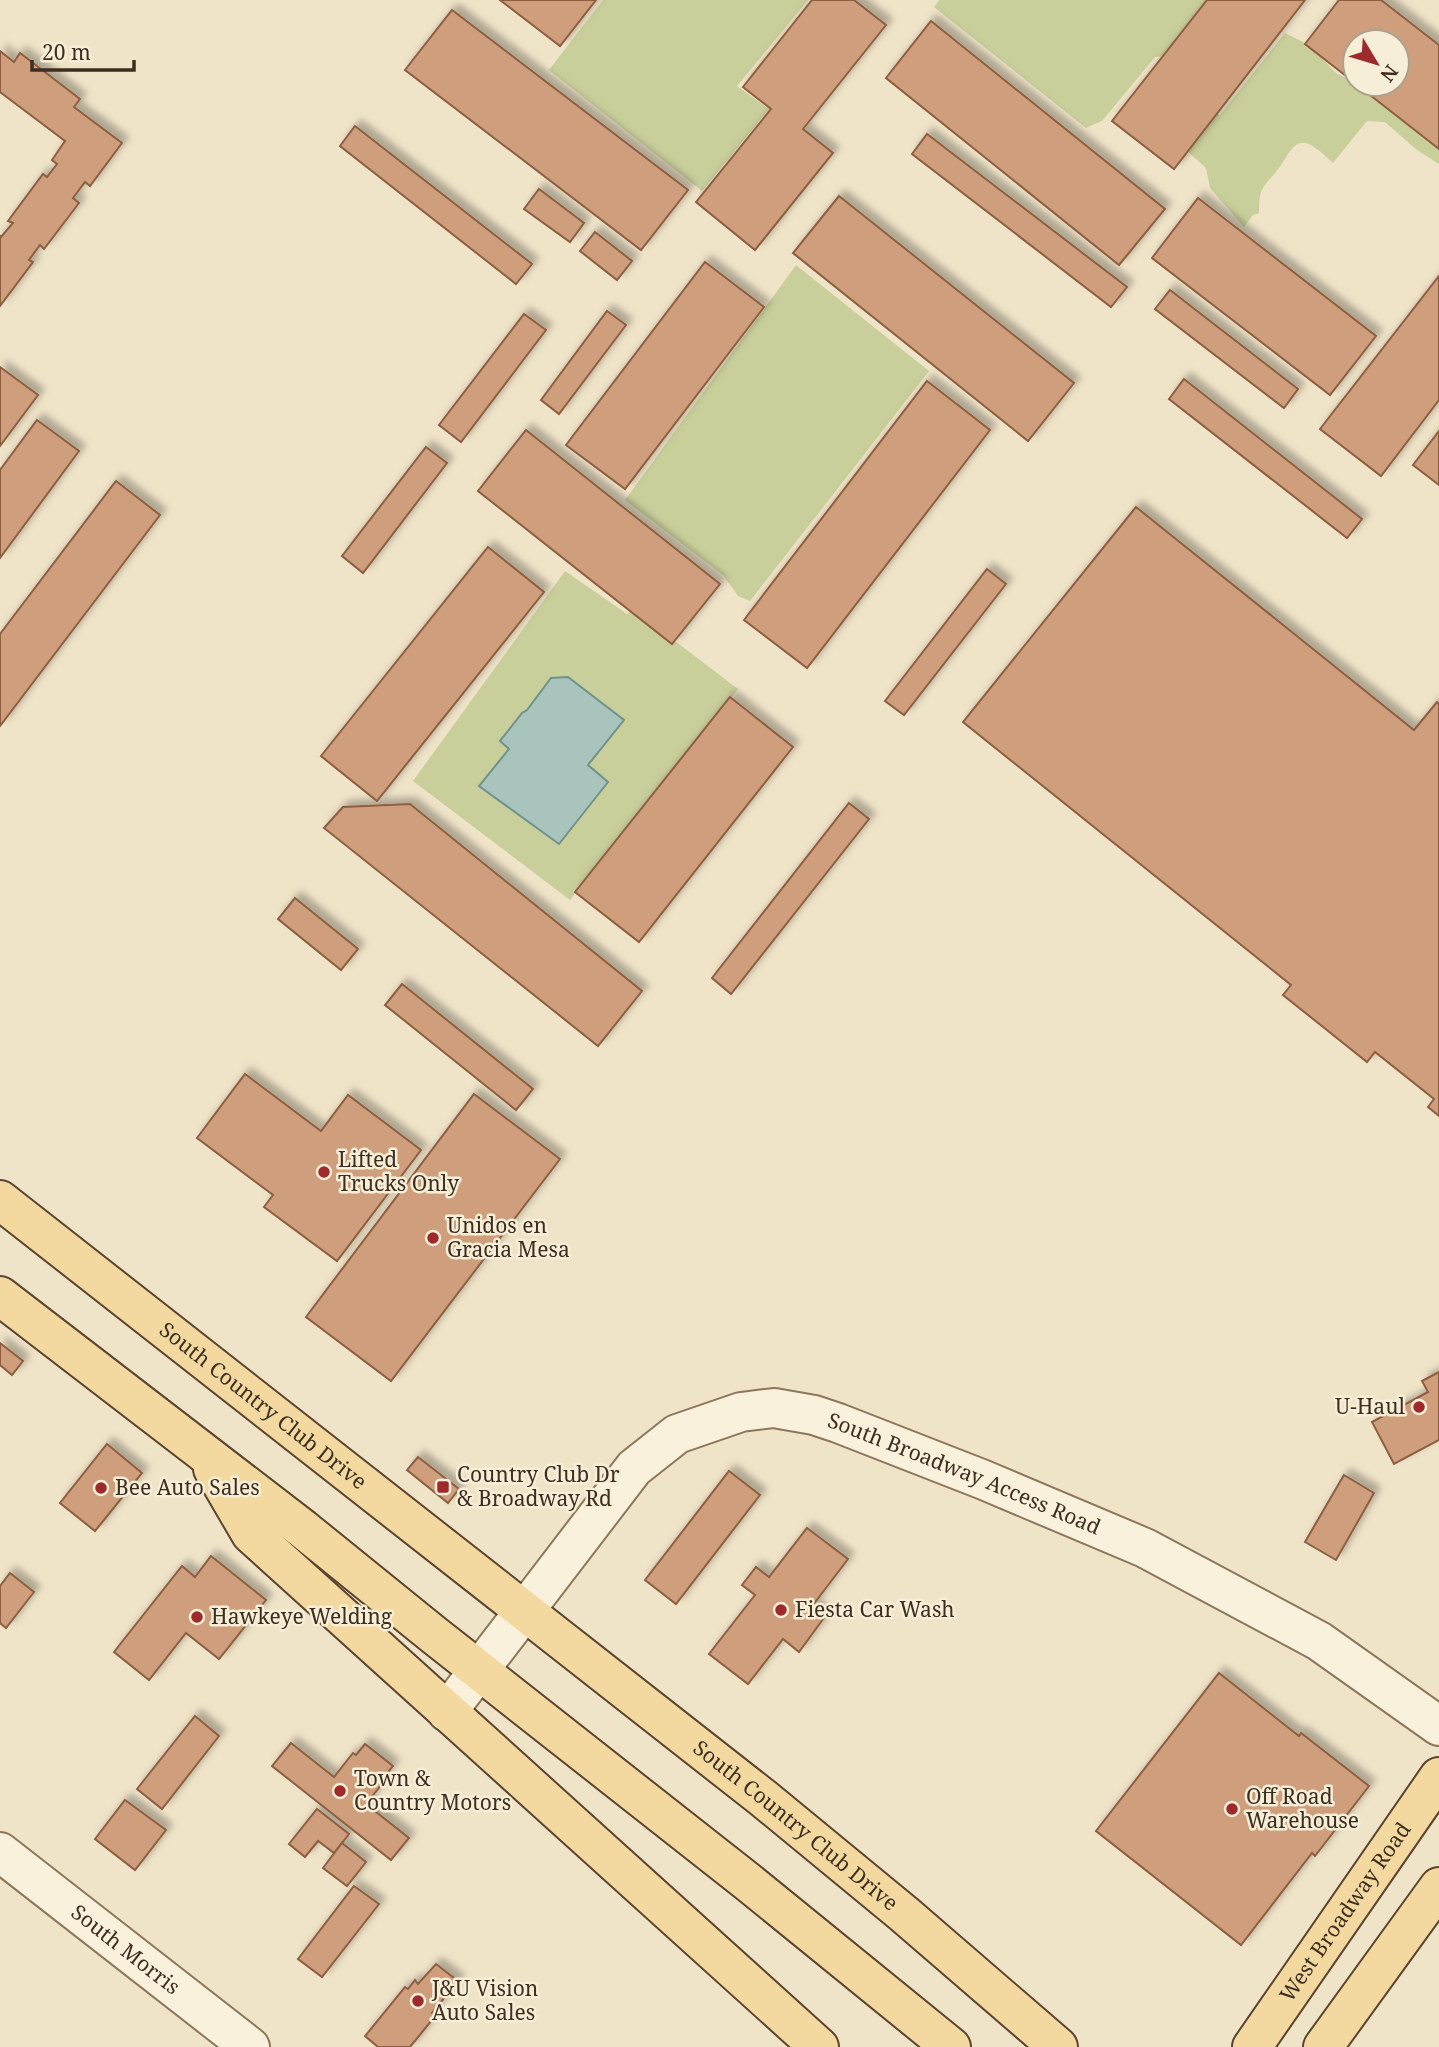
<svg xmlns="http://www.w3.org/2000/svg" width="1439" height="2047" viewBox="0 0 1439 2047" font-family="'Noto Serif',serif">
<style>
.green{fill:#c9cf9b;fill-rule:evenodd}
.water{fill:#a9c4bc;stroke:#6f938a;stroke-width:2}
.building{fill:#cf9f7d;stroke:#8d5f41;stroke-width:2;filter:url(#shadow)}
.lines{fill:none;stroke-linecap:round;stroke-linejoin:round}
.minor-casing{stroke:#8d765c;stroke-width:42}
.major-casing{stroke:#5b4430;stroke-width:42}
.minor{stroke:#faf1dc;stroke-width:38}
.major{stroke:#f3d9a0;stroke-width:38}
.poi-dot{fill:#9e2a2b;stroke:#f7eed8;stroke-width:2.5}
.labels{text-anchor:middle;stroke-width:5;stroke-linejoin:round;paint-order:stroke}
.poi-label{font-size:21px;fill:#3d2e20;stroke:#f7eed8;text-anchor:start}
.street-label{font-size:21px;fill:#3d2e20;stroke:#f7eed8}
</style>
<defs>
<filter id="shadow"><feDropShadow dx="6" dy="-6" stdDeviation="3.5" flood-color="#0004"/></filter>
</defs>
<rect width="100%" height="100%" fill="#f0e4c8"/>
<g class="green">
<path d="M 603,0 L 808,0 L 737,86 L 769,109 L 702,191 L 549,70 Z"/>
<path d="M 939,0 L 1211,0 L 1167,56 L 1155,57 L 1102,121 L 1086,128 L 934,7 Z"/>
<path d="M 1285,33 L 1309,45 L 1336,73 L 1358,84 L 1439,141 L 1439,164 L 1417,150 L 1385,122 L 1367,121 L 1333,163 C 1326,157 1315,145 1306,143 C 1292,140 1285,161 1279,168 C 1272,178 1263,183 1260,196 C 1259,201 1259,207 1259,213 L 1253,215 L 1244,227 L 1210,188 L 1206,168 L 1185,149 L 1213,112 L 1220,115 Z"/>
<path d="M 796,265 L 929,371 L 750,601 L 738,596 L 723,575 L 625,500 Z"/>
<path d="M 565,571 L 627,614 L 633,609 L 738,689 L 570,900 L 413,781 ZM 527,710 L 608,782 L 507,752 L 522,713 Z"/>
</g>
<path class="water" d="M 568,677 L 624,720 L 588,765 L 608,782 L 559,844 L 479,786 L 509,749 L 500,741 L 522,713 L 527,710 L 551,678 Z"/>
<g class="building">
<path d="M 500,0 L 596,0 L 560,46 Z"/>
<path d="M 812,0 L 854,0 L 886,25 L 803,129 L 833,153 L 755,250 L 696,202 L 771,109 L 743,87 Z"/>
<path d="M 1207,0 L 1305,0 L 1174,169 L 1112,121 Z"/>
<path d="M 1339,0 L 1381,0 L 1439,45 L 1439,149 L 1356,84 L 1397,84 L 1397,42 L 1355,42 L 1355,83 L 1305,44 Z"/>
<path d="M 452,10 L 688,190 L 641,250 L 405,70 Z"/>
<path d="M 931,21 L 1165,209 L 1119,265 L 886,78 Z"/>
<path d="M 0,51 L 14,62 L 20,53 L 80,99 L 74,107 L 122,143 L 90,186 L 85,182 L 73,198 L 79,203 L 44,249 L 40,245 L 29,260 L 33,262 L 0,306 L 0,236 L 1,237 L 13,223 L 8,221 L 43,174 L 47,177 L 57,164 L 52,160 L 65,141 L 0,92 Z"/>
<path d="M 355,126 L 532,264 L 516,284 L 340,146 Z"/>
<path d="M 927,134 L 1127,287 L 1111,307 L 912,154 Z"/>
<path d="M 539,189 L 584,223 L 570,242 L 524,209 Z"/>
<path d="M 839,196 L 1074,383 L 1028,441 L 793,253 Z"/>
<path d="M 1198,198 L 1376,336 L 1330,395 L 1152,258 Z"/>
<path d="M 595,232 L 632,261 L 617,280 L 580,251 Z"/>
<path d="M 705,262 L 764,307 L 625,489 L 566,445 Z"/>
<path d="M 1439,276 L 1439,400 L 1381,476 L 1320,429 Z"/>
<path d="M 1170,290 L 1298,389 L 1284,408 L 1155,309 Z"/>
<path d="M 607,311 L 626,325 L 559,414 L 541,400 Z"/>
<path d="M 524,314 L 546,330 L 461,442 L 439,425 Z"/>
<path d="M 0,367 L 38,395 L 0,446 Z"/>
<path d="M 1184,379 L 1362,519 L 1347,538 L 1169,399 Z"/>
<path d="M 927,381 L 990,430 L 807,668 L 744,620 Z"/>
<path d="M 37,420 L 79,451 L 0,558 L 0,470 Z"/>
<path d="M 526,430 L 720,584 L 672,644 L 478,491 Z"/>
<path d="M 1439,431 L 1439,485 L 1413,465 Z"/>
<path d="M 426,447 L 447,463 L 363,573 L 342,556 Z"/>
<path d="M 116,481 L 160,515 L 0,726 L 0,634 Z"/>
<path d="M 1136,507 L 1414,730 L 1437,702 L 1439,704 L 1439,1116 L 1428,1107 L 1434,1099 L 1375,1052 L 1367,1062 L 1283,995 L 1291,985 L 963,722 Z"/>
<path d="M 488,547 L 544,592 L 377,801 L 321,756 Z"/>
<path d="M 987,569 L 1006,584 L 904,715 L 885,701 Z"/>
<path d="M 730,697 L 793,747 L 639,942 L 575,892 Z"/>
<path d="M 849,803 L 869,819 L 731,994 L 712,978 Z"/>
<path d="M 410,804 L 642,991 L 598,1046 L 324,828 L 343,807 Z"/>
<path d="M 295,898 L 358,949 L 341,970 L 278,919 Z"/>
<path d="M 402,984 L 533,1089 L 516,1110 L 385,1005 Z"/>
<path d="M 245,1074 L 321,1131 L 348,1095 L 421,1150 L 337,1261 L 264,1207 L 273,1195 L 197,1138 Z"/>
<path d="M 474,1094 L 560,1159 L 391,1381 L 306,1317 Z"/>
<path d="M 0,1343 L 23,1361 L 12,1375 L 0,1365 Z"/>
<path d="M 1439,1372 L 1439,1440 L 1394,1464 L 1372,1422 L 1428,1392 L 1422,1381 Z"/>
<path d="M 107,1444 L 142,1473 L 95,1531 L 60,1503 Z"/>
<path d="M 418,1457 L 459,1489 L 448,1503 L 407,1470 Z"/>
<path d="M 729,1471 L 760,1495 L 676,1604 L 645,1580 Z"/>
<path d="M 1344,1475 L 1374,1493 L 1336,1560 L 1305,1542 Z"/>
<path d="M 807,1528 L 848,1559 L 813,1605 L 826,1615 L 799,1652 L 783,1639 L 748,1684 L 709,1654 L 755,1595 L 742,1585 L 756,1567 L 769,1577 Z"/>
<path d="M 211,1556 L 266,1600 L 219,1659 L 186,1633 L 149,1680 L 114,1652 L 182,1566 L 195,1577 Z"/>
<path d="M 10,1573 L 34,1592 L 6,1628 L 0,1623 L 0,1586 Z"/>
<path d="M 1219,1673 L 1299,1736 L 1301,1733 L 1369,1786 L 1315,1856 L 1312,1853 L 1241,1945 L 1096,1831 Z"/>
<path d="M 195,1716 L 219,1736 L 162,1809 L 137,1789 Z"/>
<path d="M 291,1743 L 334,1777 L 353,1753 L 356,1755 L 365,1744 L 393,1766 L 384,1777 L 386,1779 L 366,1804 L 409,1838 L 391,1860 L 272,1766 Z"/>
<path d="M 125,1800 L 166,1830 L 135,1870 L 95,1839 Z"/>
<path d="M 317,1809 L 349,1834 L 334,1853 L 318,1841 L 305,1857 L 289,1844 Z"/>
<path d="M 342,1843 L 366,1862 L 347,1886 L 323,1868 Z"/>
<path d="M 354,1886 L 379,1904 L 322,1977 L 298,1959 Z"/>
<path d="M 436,1964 L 458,1981 L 432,2013 L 436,2015 L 410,2047 L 378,2047 L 365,2036 L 405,1987 L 408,1989 L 415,1980 L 418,1984 Z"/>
</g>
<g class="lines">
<g class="minor-casing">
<g id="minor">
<path id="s1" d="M 447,1712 L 634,1468 L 677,1434 L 741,1412 L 774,1408 L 814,1415 L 838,1423 L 984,1480 L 1145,1548 L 1319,1641 L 1439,1726"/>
<path id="s2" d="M 0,1852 L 250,2047"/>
</g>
</g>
<g class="major-casing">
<g id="major">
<path id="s3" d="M 0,1200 L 763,1798 L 904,1914 L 1058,2047"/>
<path d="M 0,1296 L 303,1529 L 434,1635 L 748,1882 L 951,2047"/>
<path d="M 213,1469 L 251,1534 L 819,2047"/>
<path id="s4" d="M 1252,2047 L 1439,1777"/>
<path d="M 1323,2047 L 1439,1887"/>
</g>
</g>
<use href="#minor" class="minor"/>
<use href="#major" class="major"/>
</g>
<g class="poi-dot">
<circle cx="324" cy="1172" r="7"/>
<circle cx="433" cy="1238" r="7"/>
<circle cx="1419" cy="1407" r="7"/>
<rect x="436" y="1480" width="14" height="14" rx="3.5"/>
<circle cx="101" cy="1488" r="7"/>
<circle cx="781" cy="1610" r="7"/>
<circle cx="197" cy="1617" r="7"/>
<circle cx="340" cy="1791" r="7"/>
<circle cx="1232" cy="1809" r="7"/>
<circle cx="418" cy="2001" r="7"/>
</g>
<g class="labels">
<g class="poi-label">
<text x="338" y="1167">Lifted<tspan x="338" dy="24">Trucks Only</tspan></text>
<text x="447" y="1233">Unidos en<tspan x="447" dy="24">Gracia Mesa</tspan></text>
<text x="1405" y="1414" text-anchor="end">U-Haul</text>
<text x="457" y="1482">Country Club Dr<tspan x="457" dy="24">&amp; Broadway Rd</tspan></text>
<text x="115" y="1495">Bee Auto Sales</text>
<text x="795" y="1617">Fiesta Car Wash</text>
<text x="211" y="1624">Hawkeye Welding</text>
<text x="354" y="1786">Town &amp;<tspan x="354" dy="24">Country Motors</tspan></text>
<text x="1246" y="1804">Off Road<tspan x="1246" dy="24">Warehouse</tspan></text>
<text x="432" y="1996">J&amp;U Vision<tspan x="432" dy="24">Auto Sales</tspan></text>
</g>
<g class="street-label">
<text dy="7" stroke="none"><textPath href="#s3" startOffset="334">South Country Club Drive</textPath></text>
<text dy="7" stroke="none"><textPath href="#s1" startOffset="665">South Broadway Access Road</textPath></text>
<text dy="7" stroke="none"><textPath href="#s3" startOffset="1012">South Country Club Drive</textPath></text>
<text dy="7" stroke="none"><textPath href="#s4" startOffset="164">West Broadway Road</textPath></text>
<text dy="7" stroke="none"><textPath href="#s2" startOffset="159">South Morris</textPath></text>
</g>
</g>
<g transform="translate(1376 63) rotate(128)"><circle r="33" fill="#f7eed8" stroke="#ada18e" stroke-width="2"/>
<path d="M0-5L12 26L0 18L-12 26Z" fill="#9e2a2b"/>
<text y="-10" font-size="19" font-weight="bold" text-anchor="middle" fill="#3d2e20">N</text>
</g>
<path d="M32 60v10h102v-10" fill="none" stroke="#3d2e20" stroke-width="3.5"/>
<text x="42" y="60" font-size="21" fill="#3d2e20" stroke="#f7eed8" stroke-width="5" paint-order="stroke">20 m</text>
</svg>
